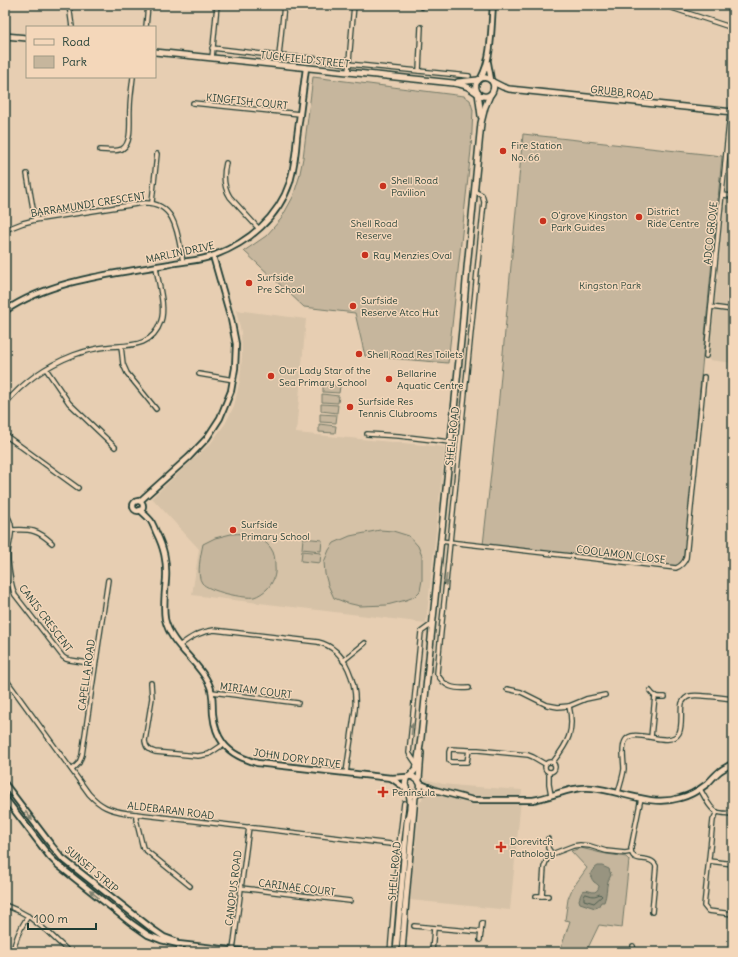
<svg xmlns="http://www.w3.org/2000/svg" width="738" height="957" viewBox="0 0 738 957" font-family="Delius,sans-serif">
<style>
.built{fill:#d6c2a7}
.green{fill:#c6b69d;stroke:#727a68}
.water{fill:#989480;stroke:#687162}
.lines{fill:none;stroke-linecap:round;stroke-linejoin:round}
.shore{stroke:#4f6052;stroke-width:1}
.minor-casing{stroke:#1f3d34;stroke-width:6}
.tertiary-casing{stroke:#1f3d34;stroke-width:8}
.secondary-casing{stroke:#1f3d34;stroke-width:8}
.minor{stroke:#f4d7ba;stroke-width:3.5}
.tertiary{stroke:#f4d7ba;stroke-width:4.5}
.secondary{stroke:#f4d7ba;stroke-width:5}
.oneway{fill:#7f8270}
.poi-dot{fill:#c8321e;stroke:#f4d7ba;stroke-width:1.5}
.labels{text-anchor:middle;stroke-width:3;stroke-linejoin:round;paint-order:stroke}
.street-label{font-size:10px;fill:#1f3d34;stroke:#f4d7ba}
.poi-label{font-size:10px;fill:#1f3d34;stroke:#f4d7ba;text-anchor:start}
.park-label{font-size:10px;fill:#30493e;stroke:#f4d7ba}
</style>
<rect width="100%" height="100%" fill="#e7ceb2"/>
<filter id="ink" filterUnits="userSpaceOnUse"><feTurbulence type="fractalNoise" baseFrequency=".025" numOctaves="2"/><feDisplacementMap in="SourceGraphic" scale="8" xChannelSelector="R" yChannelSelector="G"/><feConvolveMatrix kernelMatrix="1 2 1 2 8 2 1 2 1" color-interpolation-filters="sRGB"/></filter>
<g filter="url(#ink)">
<g class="built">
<path d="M 733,128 L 733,363 L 709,360 Z"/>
<path d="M 236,310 L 306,319 L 296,433 L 445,447 L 426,623 L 192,595 L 199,549 L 152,498 L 211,443 L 225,424 L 234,406 L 240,380 L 242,356 L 241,332 Z"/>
<path d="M 425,779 L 443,784 L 462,786 L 522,790 L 510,910 L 410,900 L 420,802 L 422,800 Z"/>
</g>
<g class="green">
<path d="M 313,77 L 464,96 L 470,100 L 473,110 L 471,150 L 448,363 L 365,356 L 355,313 L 304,307 L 244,251 L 266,236 L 281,219 L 293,197 L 299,178 L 303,158 Z"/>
<path d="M 523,134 L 722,156 L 695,440 L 686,558 L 676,568 L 483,545 L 497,419 Z"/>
<path d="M 323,384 L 340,386 L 339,393 L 323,392 Z"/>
<path d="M 322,394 L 339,396 L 338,403 L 322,402 Z"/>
<path d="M 321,404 L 338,405 L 337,413 L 321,411 Z"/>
<path d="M 320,414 L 337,415 L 336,423 L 320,422 Z"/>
<path d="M 319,424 L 336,426 L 335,433 L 319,432 Z"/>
<path d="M 380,530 L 393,531 L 409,536 L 418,546 L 422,556 L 422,580 L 420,591 L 414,597 L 406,600 L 387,605 L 360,606 L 347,603 L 334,598 L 328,585 L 325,574 L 324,562 L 329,550 L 334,543 L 350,536 Z"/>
<path d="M 231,534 C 235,534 240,533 244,534 C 255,535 268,541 273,552 C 275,557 275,562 275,567 C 276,575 273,583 267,589 C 264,592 258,596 254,597 C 245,599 208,591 202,583 C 196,575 201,554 203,544 L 215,538 Z"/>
<path d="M 303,538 L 322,540 L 321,551 L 302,549 Z"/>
<path d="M 302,551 L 321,553 L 320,563 L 301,561 Z"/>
<path d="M 581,848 L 601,853 L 626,857 L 629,860 L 622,928 L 599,925 L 586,952 L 552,952 L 552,951 L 560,951 L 570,921 L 565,920 L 568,899 L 572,889 L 587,868 L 571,851 Z"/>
</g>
<path class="water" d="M 598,866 L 602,866 L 609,869 L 611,875 C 610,877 609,879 608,881 C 606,888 607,895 604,902 L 601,902 L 598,907 L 595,908 L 580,903 L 579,900 C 580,897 581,893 583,891 C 588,888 594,896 598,889 C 598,889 599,887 599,886 C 598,885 596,883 594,882 C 588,875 591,870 598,866 Z"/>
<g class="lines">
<path class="shore" d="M 586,894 C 593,896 593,897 600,894 L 602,896 L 594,903 L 584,900 L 584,897 Z"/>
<g class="minor-casing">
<g id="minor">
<path d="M 69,5 L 72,27"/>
<path d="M 663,5 L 733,28"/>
<path d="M 422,7 L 423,5"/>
<path d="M 5,15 L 7,36"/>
<path d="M 146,27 L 148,5"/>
<path d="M 212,48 L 279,56 L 311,58 L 348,64 L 469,76"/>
<path d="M 279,56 L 284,5"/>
<path d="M 212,58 L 217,5"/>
<path d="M 419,71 L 421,27"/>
<path d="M 348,72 L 354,5"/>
<path d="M 193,103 L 300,114"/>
<path d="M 100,150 C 106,150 116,152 122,149 C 133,143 129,118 130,108 C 130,98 132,87 133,77"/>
<path d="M 226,163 C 223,175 223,186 230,197 L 259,229"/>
<path d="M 27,174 L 35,220"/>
<path d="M 722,195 L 733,196"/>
<path d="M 152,202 L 157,154"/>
<path d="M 5,230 L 23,223 L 35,220 L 143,203 C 177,201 178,237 183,262"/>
<path d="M 711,307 L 733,310"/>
<path d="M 121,346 L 123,364 L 127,373 L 156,409"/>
<path d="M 706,356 L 730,112"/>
<path d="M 46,369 L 69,403 L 115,447"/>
<path d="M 199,374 L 234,380"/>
<path d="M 5,404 C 23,382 48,365 74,355 C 85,351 96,348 107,347 C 129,345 152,348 161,321 C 166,307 158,282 156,267"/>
<path d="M 367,434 L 399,436 L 450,442"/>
<path d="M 5,435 L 78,488"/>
<path d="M 5,513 C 16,526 10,537 8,552 C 7,561 11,586 15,595 L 63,657 L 66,659 L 70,660 L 95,664"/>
<path d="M 12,530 C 31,529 38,530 52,543"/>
<path d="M 440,541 L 676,568 C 681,566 684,563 686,558 L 704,377"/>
<path d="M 179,646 C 191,637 199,632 214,630 L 318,642 C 347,649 357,684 355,710 L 346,773"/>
<path d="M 343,661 L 365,643"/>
<path d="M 5,678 L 89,794 C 101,807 109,810 127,813 L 399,845"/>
<path d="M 151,683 L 152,698 L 145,741 C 146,748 149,750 155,752 L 198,756 L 209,754 L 224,744"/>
<path d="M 469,688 C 455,689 444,688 437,673 L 441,632 L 484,202 L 482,195 L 474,191"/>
<path d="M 507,689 L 521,692 L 547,705 L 558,707 L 569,706 L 586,699 L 605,695"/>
<path d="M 650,691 C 655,698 657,697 665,697"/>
<path d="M 212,692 L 298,703"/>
<path d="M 651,737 L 655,696"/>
<path d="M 469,750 L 467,762 L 451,762 L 449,760 L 449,752 L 450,749 L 469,750 L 478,750 L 528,755 L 533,757 L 545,764"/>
<circle cx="550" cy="767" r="5"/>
<path d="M 553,762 C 568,743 575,731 569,706"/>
<path d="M 417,765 L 409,753 L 421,632 L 432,624"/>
<path d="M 72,770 L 79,763 L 82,755 L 108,580"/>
<path d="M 549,772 L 549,784 L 551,795"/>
<path d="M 700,789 C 704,795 710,810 717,812 C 722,814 728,813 733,814"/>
<path d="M 618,793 C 620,785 623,777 624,769 C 624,760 621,749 625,741 C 633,725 669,750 679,733 C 683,725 680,712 682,703 C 684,699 686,697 690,696 C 697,694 724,698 733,699"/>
<path d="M 641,798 L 631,848 C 631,866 650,853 656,866 L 652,912"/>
<path d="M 717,812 L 713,820 L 704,906 L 708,911 L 733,914"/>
<path d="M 136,814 L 136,819 L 143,848 L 190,886"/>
<path d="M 548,839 L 548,848 L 552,854"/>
<path d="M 709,861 L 733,864"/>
<path d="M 241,888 L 350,901"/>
<path d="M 536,896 L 548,896"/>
<path d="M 542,896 L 544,867 L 547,859 L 552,854 L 573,846 L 580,845 L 590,846 L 606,851 L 625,853 L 631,852"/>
<path d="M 5,905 L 19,911 L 28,916 L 49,933 L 69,952"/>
<path d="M 414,926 L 481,932"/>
<path d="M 480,940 L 482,923"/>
<path d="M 633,946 L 634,952"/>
<path d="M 233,950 L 249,827"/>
<path d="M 13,952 C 15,939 21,927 28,916"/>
<path d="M 187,952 L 188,945"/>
<path d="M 390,952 L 399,845 L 404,803"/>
<path d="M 432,952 L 434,928"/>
</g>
</g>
<g class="tertiary-casing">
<g id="tertiary">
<path d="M 488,63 L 491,80"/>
<path d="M 481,78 C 492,59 491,27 493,5"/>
<path d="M 5,311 C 52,279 115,274 170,264 C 184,261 201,261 215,255 C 249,242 278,218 290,182 C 294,167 296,152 297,137 C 300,114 303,91 306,68"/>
<circle cx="138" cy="506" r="5"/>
<path d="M 140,501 L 189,457 L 207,438 L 220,418 L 231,391 L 235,368 L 236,344 L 231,319 L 213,256"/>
<path d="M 140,510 C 144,514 148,517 151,521 C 153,525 155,529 156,532 C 164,548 167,561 166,579 C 165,592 163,606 165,619 C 171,646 198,660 209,684 C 214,694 212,704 213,714 C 214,724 217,735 223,743 C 231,754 244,759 257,763 L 391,778 L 407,777"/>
<path d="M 391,778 L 405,788"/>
<path d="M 5,784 L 52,846 L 62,858 L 151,928 L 164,937 L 175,941"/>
<path d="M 421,784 L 435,790 L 473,800 L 533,800 C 553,797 571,786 592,788 C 622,791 650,807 680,798 C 689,796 699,790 707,784 C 711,780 715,775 720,771 C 724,768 729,766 733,763"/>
<path d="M 419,792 L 433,790"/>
<path d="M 5,798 L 50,857 L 58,865 L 131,923 L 148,935 L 161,940 L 178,944 L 249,952"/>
</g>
</g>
<g class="secondary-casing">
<g id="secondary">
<path d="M 5,36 L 27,38"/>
<path d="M 155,52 L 453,83 C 459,84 466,85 471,89 C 475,91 478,95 483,96 C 492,98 496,88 492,81 C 483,73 472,81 477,92"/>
<path d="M 458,82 L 478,80"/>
<path d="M 493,82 L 503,87 L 509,89 L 733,112"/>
<path d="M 478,93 L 481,116"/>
<path d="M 410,776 L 416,769 L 417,765 L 421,738 L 462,330 L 467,268 L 481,123 L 485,107 L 490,95"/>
<path d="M 419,780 L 421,753"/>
<path d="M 396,952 L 407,822 C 409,815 411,806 410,799 C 409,789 402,787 407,777 L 410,776 C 420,779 424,786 417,794 L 414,794 L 408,792"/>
<path d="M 402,952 L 406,899 L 415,797 L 417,794"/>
</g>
</g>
<use href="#minor" class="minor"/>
<use href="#tertiary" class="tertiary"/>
<use href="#secondary" class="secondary"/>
</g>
<defs><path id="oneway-solid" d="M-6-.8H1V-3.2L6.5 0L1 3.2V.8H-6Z"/></defs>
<g class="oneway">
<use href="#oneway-solid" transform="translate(446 580) rotate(96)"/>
<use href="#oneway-solid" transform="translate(412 729) rotate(-84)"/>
<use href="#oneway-solid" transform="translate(29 816) rotate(53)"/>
<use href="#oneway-solid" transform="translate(94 894) rotate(-141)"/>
</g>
</g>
<g class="poi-dot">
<circle cx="503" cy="151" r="4"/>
<circle cx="383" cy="186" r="4"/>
<circle cx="639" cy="217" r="4"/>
<circle cx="543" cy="221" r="4"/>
<circle cx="365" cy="255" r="4"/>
<circle cx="249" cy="283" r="4"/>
<circle cx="353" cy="306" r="4"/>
<circle cx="359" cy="354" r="4"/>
<circle cx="271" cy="376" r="4"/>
<circle cx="389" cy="379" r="4"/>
<circle cx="350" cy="407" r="4"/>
<circle cx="233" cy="530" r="4"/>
<path d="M381 786h4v4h4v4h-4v4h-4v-4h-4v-4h4z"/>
<path d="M499 841h4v4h4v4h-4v4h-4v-4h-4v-4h4z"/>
</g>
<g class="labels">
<g class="street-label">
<text transform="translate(305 59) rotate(6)" y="4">TUCKFIELD STREET</text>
<text transform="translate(622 92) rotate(6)" y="4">GRUBB ROAD</text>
<text transform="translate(247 101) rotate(6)" y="4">KINGFISH COURT</text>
<text transform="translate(88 204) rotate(-9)" y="4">BARRAMUNDI CRESCENT</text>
<text transform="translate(710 233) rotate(-84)" y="4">ADCO GROVE</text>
<text transform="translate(180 252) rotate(-12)" y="4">MARLIN DRIVE</text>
<text transform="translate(452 436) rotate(-84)" y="4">SHELL ROAD</text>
<text transform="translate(621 554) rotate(7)" y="4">COOLAMON CLOSE</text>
<text transform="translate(46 618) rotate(53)" y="4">CANIS CRESCENT</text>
<text transform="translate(86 675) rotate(-82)" y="4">CAPELLA ROAD</text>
<text transform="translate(256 690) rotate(7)" y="4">MIRIAM COURT</text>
<text transform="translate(297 758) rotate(8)" y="4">JOHN DORY DRIVE</text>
<text transform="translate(171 810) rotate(7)" y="4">ALDEBARAN ROAD</text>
<text transform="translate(92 869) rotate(40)" y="4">SUNSET STRIP</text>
<text transform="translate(394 871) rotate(-85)" y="4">SHELL ROAD</text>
<text transform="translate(297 887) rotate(7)" y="4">CARINAE COURT</text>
<text transform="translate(233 888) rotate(-83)" y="4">CANOPUS ROAD</text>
</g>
<g class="poi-label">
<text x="511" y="149">Fire Station<tspan x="511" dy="12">No. 66</tspan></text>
<text x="391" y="184">Shell Road<tspan x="391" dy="12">Pavilion</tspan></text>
<text x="647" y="215">District<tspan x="647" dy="12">Ride Centre</tspan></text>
<text x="551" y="219">O'grove Kingston<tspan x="551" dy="12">Park Guides</tspan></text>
<text x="373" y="259">Ray Menzies Oval</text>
<text x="257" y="281">Surfside<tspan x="257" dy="12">Pre School</tspan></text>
<text x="361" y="304">Surfside<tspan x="361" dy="12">Reserve Atco Hut</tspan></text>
<text x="367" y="358">Shell Road Res Toilets</text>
<text x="279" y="374">Our Lady Star of the<tspan x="279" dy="12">Sea Primary School</tspan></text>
<text x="397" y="377">Bellarine<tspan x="397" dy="12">Aquatic Centre</tspan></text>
<text x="358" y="405">Surfside Res<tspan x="358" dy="12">Tennis Clubrooms</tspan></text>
<text x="241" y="528">Surfside<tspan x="241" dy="12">Primary School</tspan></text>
<text x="392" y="796">Peninsula</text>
<text x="510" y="845">Dorevitch<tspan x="510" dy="12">Pathology</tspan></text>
</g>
<g class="park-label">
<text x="374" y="227">Shell Road<tspan x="374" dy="12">Reserve</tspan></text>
<text x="610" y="289">Kingston Park</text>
</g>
</g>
<rect width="738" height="957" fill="none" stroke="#f4d7ba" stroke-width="20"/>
<rect x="10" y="10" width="718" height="937" fill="none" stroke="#1f3d34" stroke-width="1.5" filter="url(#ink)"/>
<rect x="26" y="26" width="130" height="52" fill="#f4d7ba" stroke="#9f9984"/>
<rect x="34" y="39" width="20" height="6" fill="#f4d7ba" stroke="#9f9984"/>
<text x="62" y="46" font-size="12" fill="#1f3d34">Road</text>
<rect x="34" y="56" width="20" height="12" fill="#c6b69d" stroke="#9f9984"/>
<text x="62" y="66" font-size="12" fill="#1f3d34">Park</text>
<path d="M28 923v6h68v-6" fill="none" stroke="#1f3d34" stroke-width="2"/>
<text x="34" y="923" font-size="12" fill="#1f3d34" stroke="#f4d7ba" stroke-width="3" paint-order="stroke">100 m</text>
</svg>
